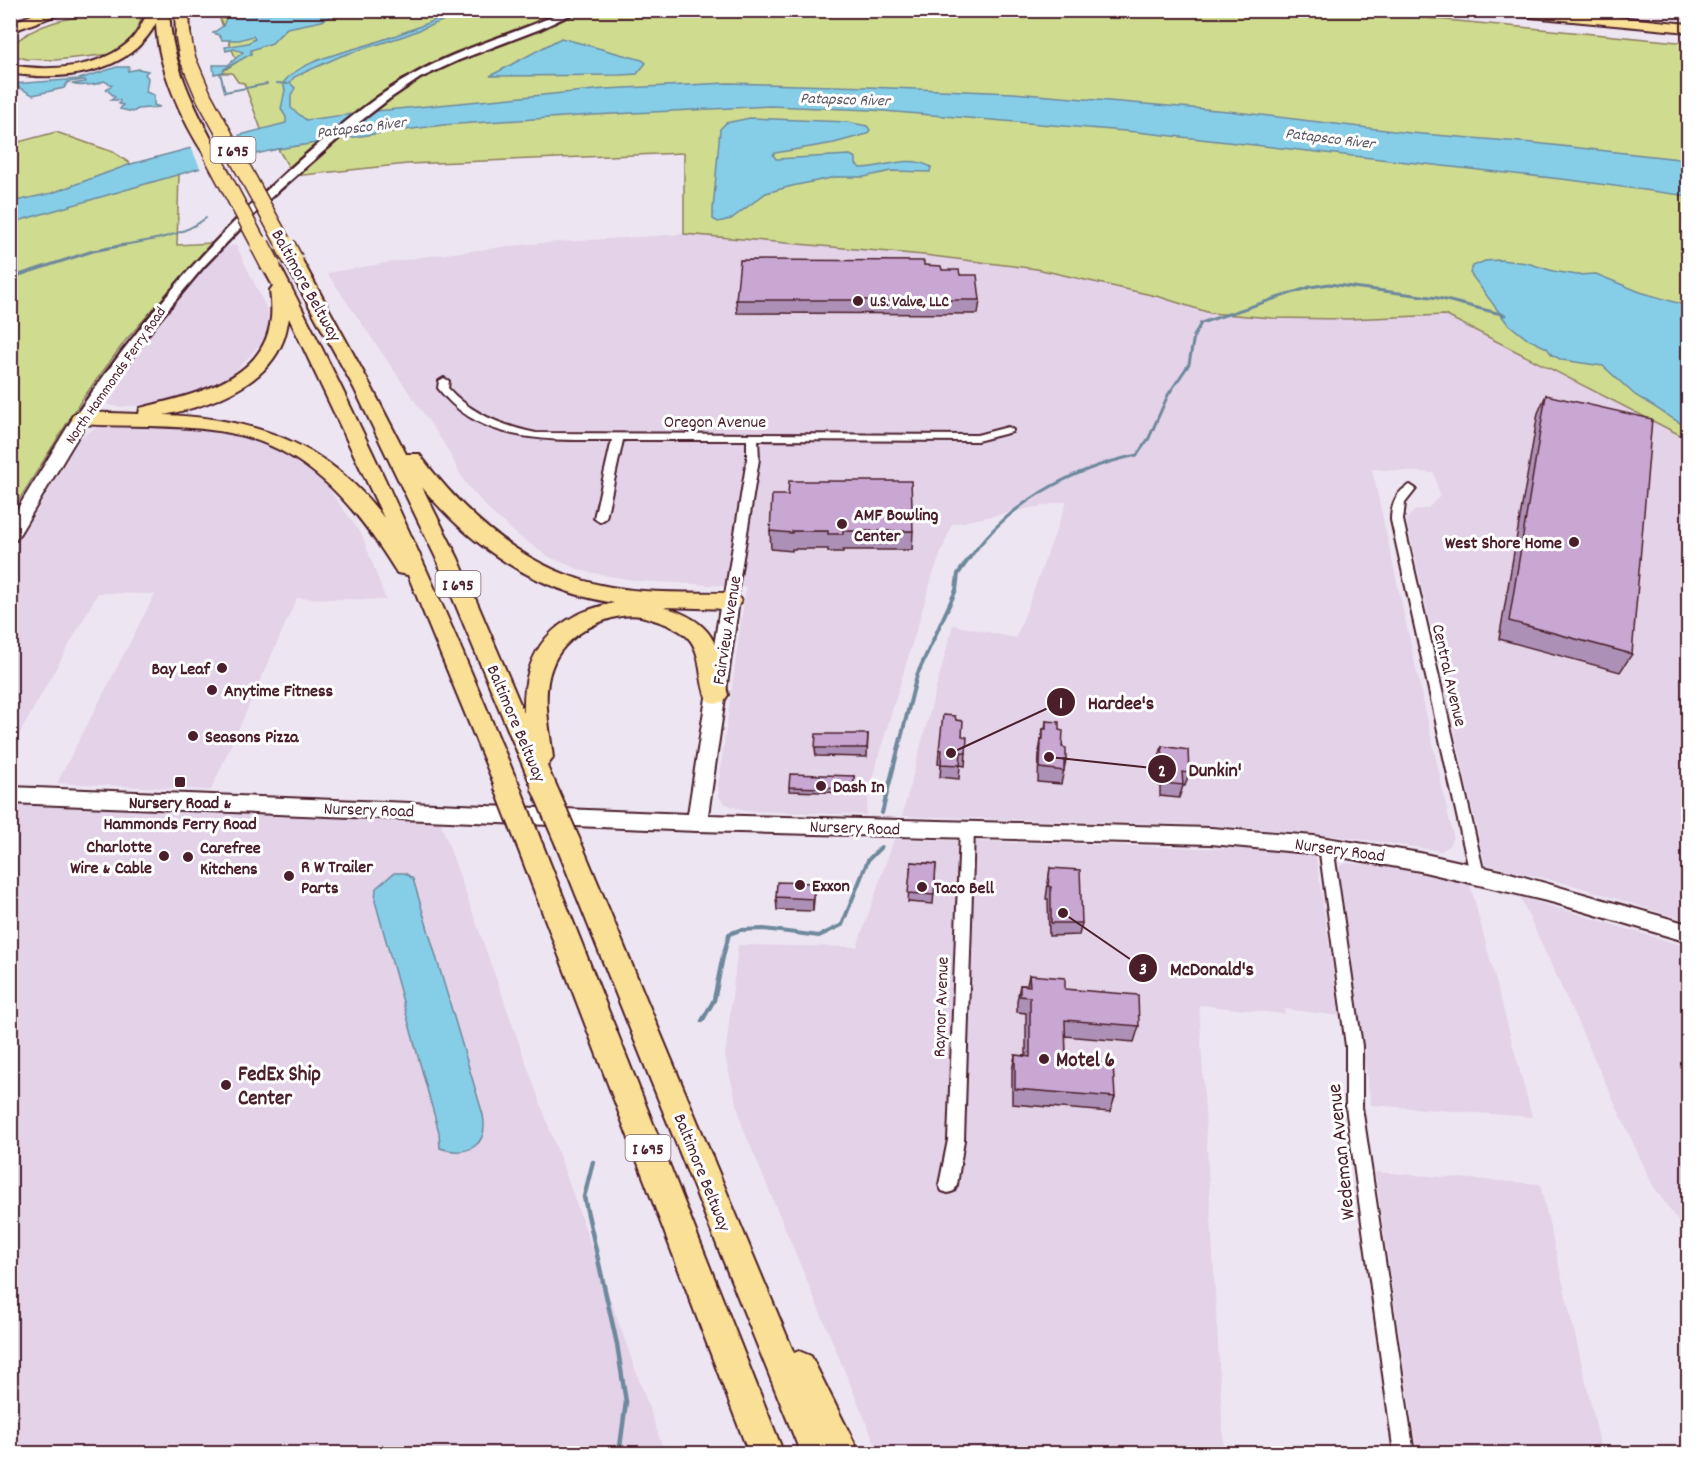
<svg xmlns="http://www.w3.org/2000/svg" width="1699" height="1464" viewBox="0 0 1699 1464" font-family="Dekko,sans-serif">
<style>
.built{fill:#e3d2e8}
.green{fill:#cfdb8f;stroke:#8c7d5d;stroke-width:1.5}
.water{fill:#86cee7;stroke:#6e889c;stroke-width:1.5}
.pier{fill:#eee5f2}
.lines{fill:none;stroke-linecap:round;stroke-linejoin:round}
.stream-far3{stroke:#6e889c;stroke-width:2}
.stream-far2{stroke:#6e889c;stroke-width:3}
.stream-far1{stroke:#6e889c;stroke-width:4}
.stream{stroke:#6e889c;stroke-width:4.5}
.minor-casing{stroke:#4a1f2b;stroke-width:4}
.tertiary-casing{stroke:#4a1f2b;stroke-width:5}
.secondary-casing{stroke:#4a1f2b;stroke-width:4}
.motorway-casing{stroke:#4a1f2b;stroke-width:4}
.minor{fill:#fff;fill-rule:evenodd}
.tertiary{fill:#fff;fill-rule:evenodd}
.secondary{fill:#fff;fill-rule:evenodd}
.motorway{fill:#fadf96;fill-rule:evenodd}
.motorway-bridge-far2-casing{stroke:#4a1f2b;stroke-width:18;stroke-linecap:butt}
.motorway-bridge-far1-casing{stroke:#4a1f2b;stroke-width:22;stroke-linecap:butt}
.motorway-bridge-casing{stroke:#4a1f2b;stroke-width:28;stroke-linecap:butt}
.motorway-bridge-far2{stroke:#fadf96;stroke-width:15}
.motorway-bridge-far1{stroke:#fadf96;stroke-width:19}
.motorway-bridge{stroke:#fadf96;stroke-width:24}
.wall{fill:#ac90b5;stroke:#4a1f2b;stroke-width:1.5}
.shaded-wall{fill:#8c7593;stroke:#4a1f2b;stroke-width:1.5}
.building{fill:#c8a7d2;stroke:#4a1f2b;stroke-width:1.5}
.poi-dot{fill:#4a1f2b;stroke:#fff;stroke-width:2}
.labels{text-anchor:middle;stroke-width:6;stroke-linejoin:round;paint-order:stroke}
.far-poi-label{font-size:15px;font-weight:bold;fill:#4a1f2b;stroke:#fff;text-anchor:start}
.far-street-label{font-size:15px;fill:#4a1f2b;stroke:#fff}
.far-water-label{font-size:16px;font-style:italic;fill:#5c5463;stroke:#fff}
.shield{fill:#fff;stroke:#80626b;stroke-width:1.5}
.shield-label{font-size:16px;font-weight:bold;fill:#4a1f2b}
.street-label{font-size:18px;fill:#4a1f2b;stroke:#fff}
.poi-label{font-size:18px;font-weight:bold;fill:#4a1f2b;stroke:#fff;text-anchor:start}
.near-poi-label{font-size:21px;font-weight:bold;fill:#4a1f2b;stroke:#fff;text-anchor:start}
.near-street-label{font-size:21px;fill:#4a1f2b;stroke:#fff}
.leader{fill:none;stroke:#4a1f2b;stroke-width:2}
.callout-dot{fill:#4a1f2b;stroke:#fff;stroke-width:2}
.mark-label{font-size:18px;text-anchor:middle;font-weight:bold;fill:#fff}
.callout-label{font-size:20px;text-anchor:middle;font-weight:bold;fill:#4a1f2b;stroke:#fff;stroke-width:6;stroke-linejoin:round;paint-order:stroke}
</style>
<rect width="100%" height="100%" fill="#eee5f2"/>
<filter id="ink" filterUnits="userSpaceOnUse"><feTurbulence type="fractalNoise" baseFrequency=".0167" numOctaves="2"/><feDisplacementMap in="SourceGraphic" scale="12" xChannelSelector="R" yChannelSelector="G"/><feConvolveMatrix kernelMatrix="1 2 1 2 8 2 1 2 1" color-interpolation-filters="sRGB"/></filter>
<g filter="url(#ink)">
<g class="built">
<path d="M 684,234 L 924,255 L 1038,269 L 1160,297 L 1210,313 L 1272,318 L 1347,319 L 1445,315 L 1688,439 L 1688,921 L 1576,886 L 1485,864 L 1408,527 L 1407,519 L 1414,511 L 1428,508 L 1440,496 L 1434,473 L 1372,469 L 1453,836 L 1449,846 L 1441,851 L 1344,837 L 1234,826 L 902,816 L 953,625 L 1016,638 L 1067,501 L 952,524 L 933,574 L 870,785 L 866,815 L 745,811 L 726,804 L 719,797 L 718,786 L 746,587 L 638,581 L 583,571 L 549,557 L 519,536 L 490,511 L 466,484 L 443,442 L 327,273 L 428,256 L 529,244 Z"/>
<path d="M 236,245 L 268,312 L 269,327 L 262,343 L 232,375 L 198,393 L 156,404 L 118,407 L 109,405 L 105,401 L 107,395 L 162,314 L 218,249 Z"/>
<path d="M 109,424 L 200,426 L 244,433 L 291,454 L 323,481 L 362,535 L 386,600 L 297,598 L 211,790 L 57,783 L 155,594 L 98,593 L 11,749 L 11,554 L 80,438 L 97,427 Z"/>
<path d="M 11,803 L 440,821 L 665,1453 L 11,1454 Z"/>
<path d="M 894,839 L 1307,851 L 1316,858 L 1340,1016 L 1285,1009 L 1284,1014 L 1199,1005 L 1224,1453 L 879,1453 L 743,1128 L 725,1057 L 738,945 L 857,947 Z"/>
<path d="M 1346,863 L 1378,865 L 1470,884 L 1532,1117 L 1371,1105 L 1337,876 L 1339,867 Z"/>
<path d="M 1520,897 L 1688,947 L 1688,1236 L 1652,1184 Z"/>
<path d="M 1375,1172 L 1540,1184 L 1599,1439 L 1600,1453 L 1417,1453 Z"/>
</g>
<g class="green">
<path d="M 268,10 L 1341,10 L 1688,43 L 1688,439 L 1445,315 L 1347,319 L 1272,318 L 1210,313 L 1160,297 L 1037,269 L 924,255 L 684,234 L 684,153 L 407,164 L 294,176 L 278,149 L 261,129 L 244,83 L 238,82 L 232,73 L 220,73 L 237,62 L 220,19 Z"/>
<path d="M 113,11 L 144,11 L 135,36 L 113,54 L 55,60 L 26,59 L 13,55 L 11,46 C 39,20 77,17 113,11 Z"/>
<path d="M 56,132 L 113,152 L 131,164 L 179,173 L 177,245 L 211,243 L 126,340 L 81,401 L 11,513 L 11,144 Z"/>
</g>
<g class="water">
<path d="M 459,10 L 467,11 L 404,36 L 341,56 L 294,77 L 290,83 L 295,88 L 291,95 L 291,108 L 306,120 L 376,111 L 605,89 L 728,83 L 868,87 L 1013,93 L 1228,111 L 1410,133 L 1534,143 L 1688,160 L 1688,196 L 1570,180 L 1137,132 L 871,110 L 770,106 L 593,115 L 443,125 L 374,134 L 278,149 L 225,161 L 11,223 L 11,202 L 52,193 L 131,164 L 286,123 L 286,117 L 281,109 L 285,90 L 283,83 C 301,59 349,52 376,42 C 404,33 432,22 459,10 Z"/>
<path d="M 313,11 L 333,15 L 322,21 L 287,28 L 272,43 L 251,50 L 251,54 L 224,69 L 223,72 L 214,74 L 213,65 L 228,65 L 243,52 L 234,49 L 226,51 L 225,47 L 248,43 L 255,39 L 253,36 L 239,40 L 222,40 L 219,35 L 213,33 L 223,26 L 229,11 Z"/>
<path d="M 561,38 L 642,60 L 646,63 L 637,74 L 620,75 L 490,76 Z"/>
<path d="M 117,67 L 129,67 L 128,71 L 139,69 L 148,71 L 145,74 L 148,78 L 146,92 L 154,95 L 154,105 L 160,107 L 138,109 L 133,112 L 120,109 L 123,105 L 119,104 L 120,100 L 111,100 L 115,97 L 106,89 L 112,85 L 104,81 C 96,85 81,87 72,84 L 86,82 L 85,80 L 68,82 L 64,88 L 33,95 L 12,84 L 79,79 Z"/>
<path d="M 750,118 L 847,122 L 867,126 L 870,130 L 867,134 L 834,143 L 775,153 L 773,155 L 776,159 L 850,155 L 856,158 L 856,164 L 860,168 C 883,168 909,154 931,167 L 930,172 L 891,171 L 864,177 L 836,177 L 792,186 L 766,193 L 731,219 L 718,222 L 713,219 L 713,210 L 720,129 L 726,123 Z"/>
<path d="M 1500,260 L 1527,263 L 1553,271 L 1577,275 L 1596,274 L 1640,292 L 1688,306 L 1688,428 L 1635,395 L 1603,366 L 1562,360 L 1552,355 L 1547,348 L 1526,338 L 1507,323 L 1470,273 L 1473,266 L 1485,261 Z"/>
<path d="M 394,873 L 405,873 L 413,879 L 483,1115 C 489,1146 468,1157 440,1148 L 439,1132 L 375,901 L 376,888 Z"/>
</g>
<path class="pier" d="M 236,132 L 251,158 L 201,170 L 190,145 Z"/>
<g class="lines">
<g class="stream-far3">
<path d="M 450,17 L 466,10"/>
<path d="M 220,73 L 225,92 L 267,84"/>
<path d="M 277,83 L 288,84"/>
<path d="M 117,246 C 147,241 182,237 206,218"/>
</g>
<g class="stream-far2">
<path d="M 10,278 L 93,251 L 125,245"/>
<path d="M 969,559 C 1008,503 1071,469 1137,455 L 1149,438 L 1168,395 L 1189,364 L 1194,336 L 1201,323 L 1310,287 L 1329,284 L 1438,298 L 1505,315"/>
</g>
<g class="stream-far1">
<path d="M 882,813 L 917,675 L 956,590 L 958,574 L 970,557"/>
<path d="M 723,957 L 729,934 L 740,930 L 764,929 L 819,936 L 842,925 L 868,860 L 881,847"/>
</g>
<g class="stream">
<path d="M 702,1021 L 714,1000 L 723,956"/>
<path d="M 593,1162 L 584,1197 L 617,1344 L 626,1402 L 619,1454"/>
</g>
<g class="minor-casing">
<g id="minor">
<path d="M 444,378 L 449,381 L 448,388 C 471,414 503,426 536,433 L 977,435 L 1008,427 L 1013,430 L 1012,432 L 977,441 L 758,440 L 759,459 L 736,601 L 730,605 L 724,601 L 747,459 L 747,440 L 623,440 L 606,518 L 600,522 L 594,518 L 612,440 C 550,440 480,444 438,388 L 439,381 Z"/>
<path d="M 1410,485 L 1416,489 L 1405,503 L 1403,520 L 1484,874 L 1482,878 L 1477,880 L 1472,878 L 1470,874 L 1391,520 C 1391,506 1396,491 1410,485 Z"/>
<path d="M 967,824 L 972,826 L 974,830 L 964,1140 L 957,1185 L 954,1191 L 948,1193 L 942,1191 L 939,1185 L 948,1140 L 960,830 L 962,826 Z"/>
<path d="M 1326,840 L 1331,842 L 1333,846 L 1362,1046 L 1362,1107 L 1414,1454 L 1394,1454 L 1346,1107 L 1346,1046 L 1319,846 L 1321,842 Z"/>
</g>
</g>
<g class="tertiary-casing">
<path id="tertiary" d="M 567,10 L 580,10 L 540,29 L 459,60 L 420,78 L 389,99 L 340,137 L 269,199 L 204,266 L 153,327 L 86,421 L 76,421 L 74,418 C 145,315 225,222 321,142 C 350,118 380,93 413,75 C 461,47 517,34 567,10 Z"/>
</g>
<g class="secondary-casing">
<g id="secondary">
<path d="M 81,413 L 89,418 L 16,540 L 10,542 L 10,521 L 73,418 Z"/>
<path d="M 730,595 L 736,597 L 739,601 L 708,815 L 1211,828 L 1314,836 L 1420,853 L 1510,873 L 1688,924 L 1688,942 L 1555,903 L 1420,871 L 1329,855 L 1211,844 L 697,831 L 10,803 L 10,787 L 688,814 L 721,601 L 724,597 Z"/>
</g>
</g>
<g class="motorway-casing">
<g id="motorway">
<path d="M 45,10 L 70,10 L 10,32 L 10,23 Z"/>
<path d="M 148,10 L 169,10 C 171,64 195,108 219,154 L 216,157 L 206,157 C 182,122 157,65 156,23 C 130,74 61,82 10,73 L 10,65 C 49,72 102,69 132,39 C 139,31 144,20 148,10 Z"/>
<path d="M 175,10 L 189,10 L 190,35 L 188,38 L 178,38 L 176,35 Z"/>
<path d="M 1494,10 L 1547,10 L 1688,24 L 1688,32 L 1500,14 Z"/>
<path d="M 1677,10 L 1688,10 L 1688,15 L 1678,13 Z"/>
<path d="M 293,255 L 299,256 L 302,260 L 372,388 L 406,454 L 419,454 C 467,518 529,573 611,587 C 650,594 690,592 730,593 L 738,596 L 741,601 L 738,606 L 730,609 L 664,607 C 717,623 718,646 728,695 L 724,701 L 716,704 L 708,701 C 698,683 703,657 690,640 C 684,632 673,627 663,623 C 656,621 649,618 641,616 C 608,611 563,636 552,667 C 541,695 550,730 553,758 L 547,766 L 555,785 L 552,792 L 543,795 L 534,792 L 436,558 L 354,388 L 284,260 L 287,256 ZM 422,487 C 471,547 536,591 614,603 C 553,615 522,650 524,713 L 458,558 Z"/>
<path d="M 271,261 L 277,262 L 280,266 C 368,435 446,608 518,784 L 515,791 L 506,794 L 497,791 L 494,784 L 408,575 L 397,573 C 354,503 304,443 218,431 C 173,424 127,427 81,424 L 74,422 L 71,418 L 74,414 L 81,412 L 139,414 L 140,408 C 190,395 265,382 271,318 C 272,309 271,299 270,290 L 273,286 L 262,266 L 265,262 ZM 289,318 L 384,518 C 328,443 254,418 164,415 C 208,406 265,387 283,341 C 286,334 287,326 289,318 Z"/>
<path d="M 529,833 L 538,836 L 542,843 L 784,1454 L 749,1454 L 516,843 L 520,836 Z"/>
<path d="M 569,834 L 578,838 L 582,845 L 794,1353 L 799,1351 L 811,1356 L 860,1454 L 801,1454 L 556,845 L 560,838 Z"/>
</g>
</g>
<use href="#minor" class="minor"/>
<use href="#tertiary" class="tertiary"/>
<use href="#secondary" class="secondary"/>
<use href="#motorway" class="motorway"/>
<g class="motorway-bridge-far2-casing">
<g id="motorway-bridge-far2">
<path d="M 183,35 L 187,57 L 204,97 L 285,246"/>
<path d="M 211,154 L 260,246"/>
</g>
</g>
<g class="motorway-bridge-far1-casing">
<g id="motorway-bridge-far1">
<path d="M 260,245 L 271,266"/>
<path d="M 285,245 L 293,260"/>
</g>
</g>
<g class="motorway-bridge-casing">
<g id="motorway-bridge">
<path d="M 506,784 L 529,843"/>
<path d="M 543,785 L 569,845"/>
</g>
</g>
<use href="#motorway-bridge-far2" class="motorway-bridge-far2"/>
<use href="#motorway-bridge-far1" class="motorway-bridge-far1"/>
<use href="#motorway-bridge" class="motorway-bridge"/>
</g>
<g class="wall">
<path d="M 924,265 L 960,275 L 980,300 L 978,314 L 737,313 L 736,300 Z"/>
<path d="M 1546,395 L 1632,654 L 1620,672 L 1499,639 L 1538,413 Z"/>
<path d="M 770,531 L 913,531 L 912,550 L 843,550 L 843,552 L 828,552 L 828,549 L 792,549 L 792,551 L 771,549 Z"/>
<path d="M 956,720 L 962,736 L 966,753 L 965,766 L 960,765 L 959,779 L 940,777 L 941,764 L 938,764 L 939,750 Z"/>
<path d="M 1046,721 L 1059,730 L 1066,760 L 1061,784 L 1038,782 L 1039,752 L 1043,729 L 1045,729 Z"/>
<path d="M 868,734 L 867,757 L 816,756 L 815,748 Z"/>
<path d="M 1162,746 L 1189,773 L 1185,786 L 1183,786 L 1179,798 L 1160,796 L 1160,785 L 1156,784 L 1155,773 Z"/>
<path d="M 854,776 L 853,793 L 789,791 L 789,787 Z"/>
<path d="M 911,862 L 936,864 L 933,904 L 908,902 Z"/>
<path d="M 1050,868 L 1082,923 L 1079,935 L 1049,936 L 1048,899 L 1046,899 Z"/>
<path d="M 814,896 L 813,911 L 777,910 L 776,897 Z"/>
<path d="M 1029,975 L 1065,989 L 1139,1026 L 1134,1042 L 1065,1036 L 1066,1060 L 1115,1097 L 1110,1112 L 1012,1104 L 1012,1071 L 1015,1055 L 1026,1056 L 1026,1013 L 1017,1012 L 1017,1001 L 1020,985 L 1027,985 Z"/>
</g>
<path class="shaded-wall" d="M 814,883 L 814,896 L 813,911 L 813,899 Z"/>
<g class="building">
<path d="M 740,260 L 924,261 L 924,265 L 941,266 L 942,270 L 959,270 L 960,275 L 977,275 L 980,300 L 736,300 Z"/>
<path d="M 1546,395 L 1652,419 L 1632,654 L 1509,621 Z"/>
<path d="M 789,481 L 911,481 L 913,531 L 843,531 L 843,534 L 828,534 L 828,531 L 792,531 L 792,533 L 770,531 L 772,495 L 788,495 Z"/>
<path d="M 943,715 L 955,716 L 956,720 L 963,721 L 962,736 L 967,737 L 966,753 L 961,752 L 960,765 L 941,764 L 942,750 L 939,750 Z"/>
<path d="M 1046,721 L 1059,722 L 1059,730 L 1063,731 L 1062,747 L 1066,748 L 1066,760 L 1064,760 L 1064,771 L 1040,768 L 1041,739 L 1043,739 L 1043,729 L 1046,729 Z"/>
<path d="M 816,734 L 868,734 L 867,748 L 815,748 Z"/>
<path d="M 1162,746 L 1188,750 L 1189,773 L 1182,772 L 1183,785 L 1164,783 L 1163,772 L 1160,771 L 1159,760 L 1163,760 Z"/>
<path d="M 790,774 L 854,776 L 853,789 L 789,787 Z"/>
<path d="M 911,862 L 936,864 L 934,895 L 908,893 Z"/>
<path d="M 1050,868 L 1080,870 L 1082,923 L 1051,923 L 1051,887 L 1048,886 Z"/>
<path d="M 777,882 L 814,883 L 813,899 L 776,897 Z"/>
<path d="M 1029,975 L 1065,978 L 1065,989 L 1138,995 L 1139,1026 L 1065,1020 L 1066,1060 L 1113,1064 L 1115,1097 L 1015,1089 L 1015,1055 L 1030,1057 L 1030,997 L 1020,996 L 1020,985 L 1030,986 Z"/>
</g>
</g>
<g class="poi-dot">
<circle cx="858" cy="301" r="6"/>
<circle cx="842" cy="524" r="6"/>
<circle cx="1574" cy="542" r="6"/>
<circle cx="222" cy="668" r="6"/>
<circle cx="212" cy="690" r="6"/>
<circle cx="193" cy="736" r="6"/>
<rect x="174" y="776" width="12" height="12" rx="3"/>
<circle cx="821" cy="786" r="6"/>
<circle cx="164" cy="856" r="6"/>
<circle cx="188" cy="857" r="6"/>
<circle cx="289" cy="876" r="6"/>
<circle cx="800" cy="885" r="6"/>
<circle cx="922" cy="887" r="6"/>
<circle cx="1044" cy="1059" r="6"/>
<circle cx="226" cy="1085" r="6"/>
</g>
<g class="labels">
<g class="far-poi-label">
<text x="870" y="306">U.S. Valve, LLC</text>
</g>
<g class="far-street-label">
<text transform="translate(115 375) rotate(-55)" y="5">North Hammonds Ferry Road</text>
</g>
<g class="far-water-label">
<text transform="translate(845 98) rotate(2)" y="6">Patapsco River</text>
<text transform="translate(361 126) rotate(-7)" y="6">Patapsco River</text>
<text transform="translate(1330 137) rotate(7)" y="6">Patapsco River</text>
</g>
<g class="shield">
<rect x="210.5" y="137" width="45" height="26" rx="4.5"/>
<rect x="435.5" y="571" width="45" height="26" rx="4.5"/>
<rect x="625.5" y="1135" width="45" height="26" rx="4.5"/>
</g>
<g class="shield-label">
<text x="233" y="156">I 695</text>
<text x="458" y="590">I 695</text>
<text x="648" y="1154">I 695</text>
</g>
<g class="street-label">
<text transform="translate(307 285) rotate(61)" y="6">Baltimore Beltway</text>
<text x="715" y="427">Oregon Avenue</text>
<text transform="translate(726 630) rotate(-81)" y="6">Fairview Avenue</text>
<text transform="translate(1450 675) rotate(77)" y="6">Central Avenue</text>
<text transform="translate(517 723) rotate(67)" y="6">Baltimore Beltway</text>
<text transform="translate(369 809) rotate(2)" y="6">Nursery Road</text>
<text transform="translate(855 827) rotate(2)" y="6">Nursery Road</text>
<text transform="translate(1340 849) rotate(8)" y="6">Nursery Road</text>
<text transform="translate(940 1007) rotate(-88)" y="6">Raynor Avenue</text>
<text transform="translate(703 1172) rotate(68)" y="6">Baltimore Beltway</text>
</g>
<g class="poi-label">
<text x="854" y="520">AMF Bowling<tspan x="854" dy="21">Center</tspan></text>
<text x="1562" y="548" text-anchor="end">West Shore Home</text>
<text x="210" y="674" text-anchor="end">Bay Leaf</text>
<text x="224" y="696">Anytime Fitness</text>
<text x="205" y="742">Seasons Pizza</text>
<text x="833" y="792">Dash In</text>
<text x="180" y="808" text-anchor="middle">Nursery Road &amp;<tspan x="180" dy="21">Hammonds Ferry Road</tspan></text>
<text x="152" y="852" text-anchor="end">Charlotte<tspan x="152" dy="21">Wire &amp; Cable</tspan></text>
<text x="200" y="853">Carefree<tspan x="200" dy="21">Kitchens</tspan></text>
<text x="301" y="872">R W Trailer<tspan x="301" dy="21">Parts</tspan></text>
<text x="812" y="891">Exxon</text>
<text x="934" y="893">Taco Bell</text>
</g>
<g class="near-poi-label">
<text x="1056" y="1066">Motel 6</text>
<text x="238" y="1080">FedEx Ship<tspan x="238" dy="24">Center</tspan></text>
</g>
<g class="near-street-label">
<text transform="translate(1340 1152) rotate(-96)" y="7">Wedeman Avenue</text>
</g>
</g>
<path class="leader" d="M951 753L1061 702M1049 757L1162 769M1063 913L1143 968"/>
<g class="callout-dot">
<circle cx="951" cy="753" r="6"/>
<circle cx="1049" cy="757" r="6"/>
<circle cx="1063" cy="913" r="6"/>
<circle cx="1061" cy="702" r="15"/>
<circle cx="1162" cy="769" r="15"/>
<circle cx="1143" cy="968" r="15"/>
</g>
<g class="mark-label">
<text x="1061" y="708">1</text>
<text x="1162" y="776">2</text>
<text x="1143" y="974">3</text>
</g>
<g class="callout-label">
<text x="1121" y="709">Hardee's</text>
<text x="1215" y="776">Dunkin'</text>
<text x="1212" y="975">McDonald's</text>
</g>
<rect width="1699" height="1464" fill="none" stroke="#fff" stroke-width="36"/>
<rect x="18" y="18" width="1663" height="1428" fill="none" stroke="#4a1f2b" stroke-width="2" filter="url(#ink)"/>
</svg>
